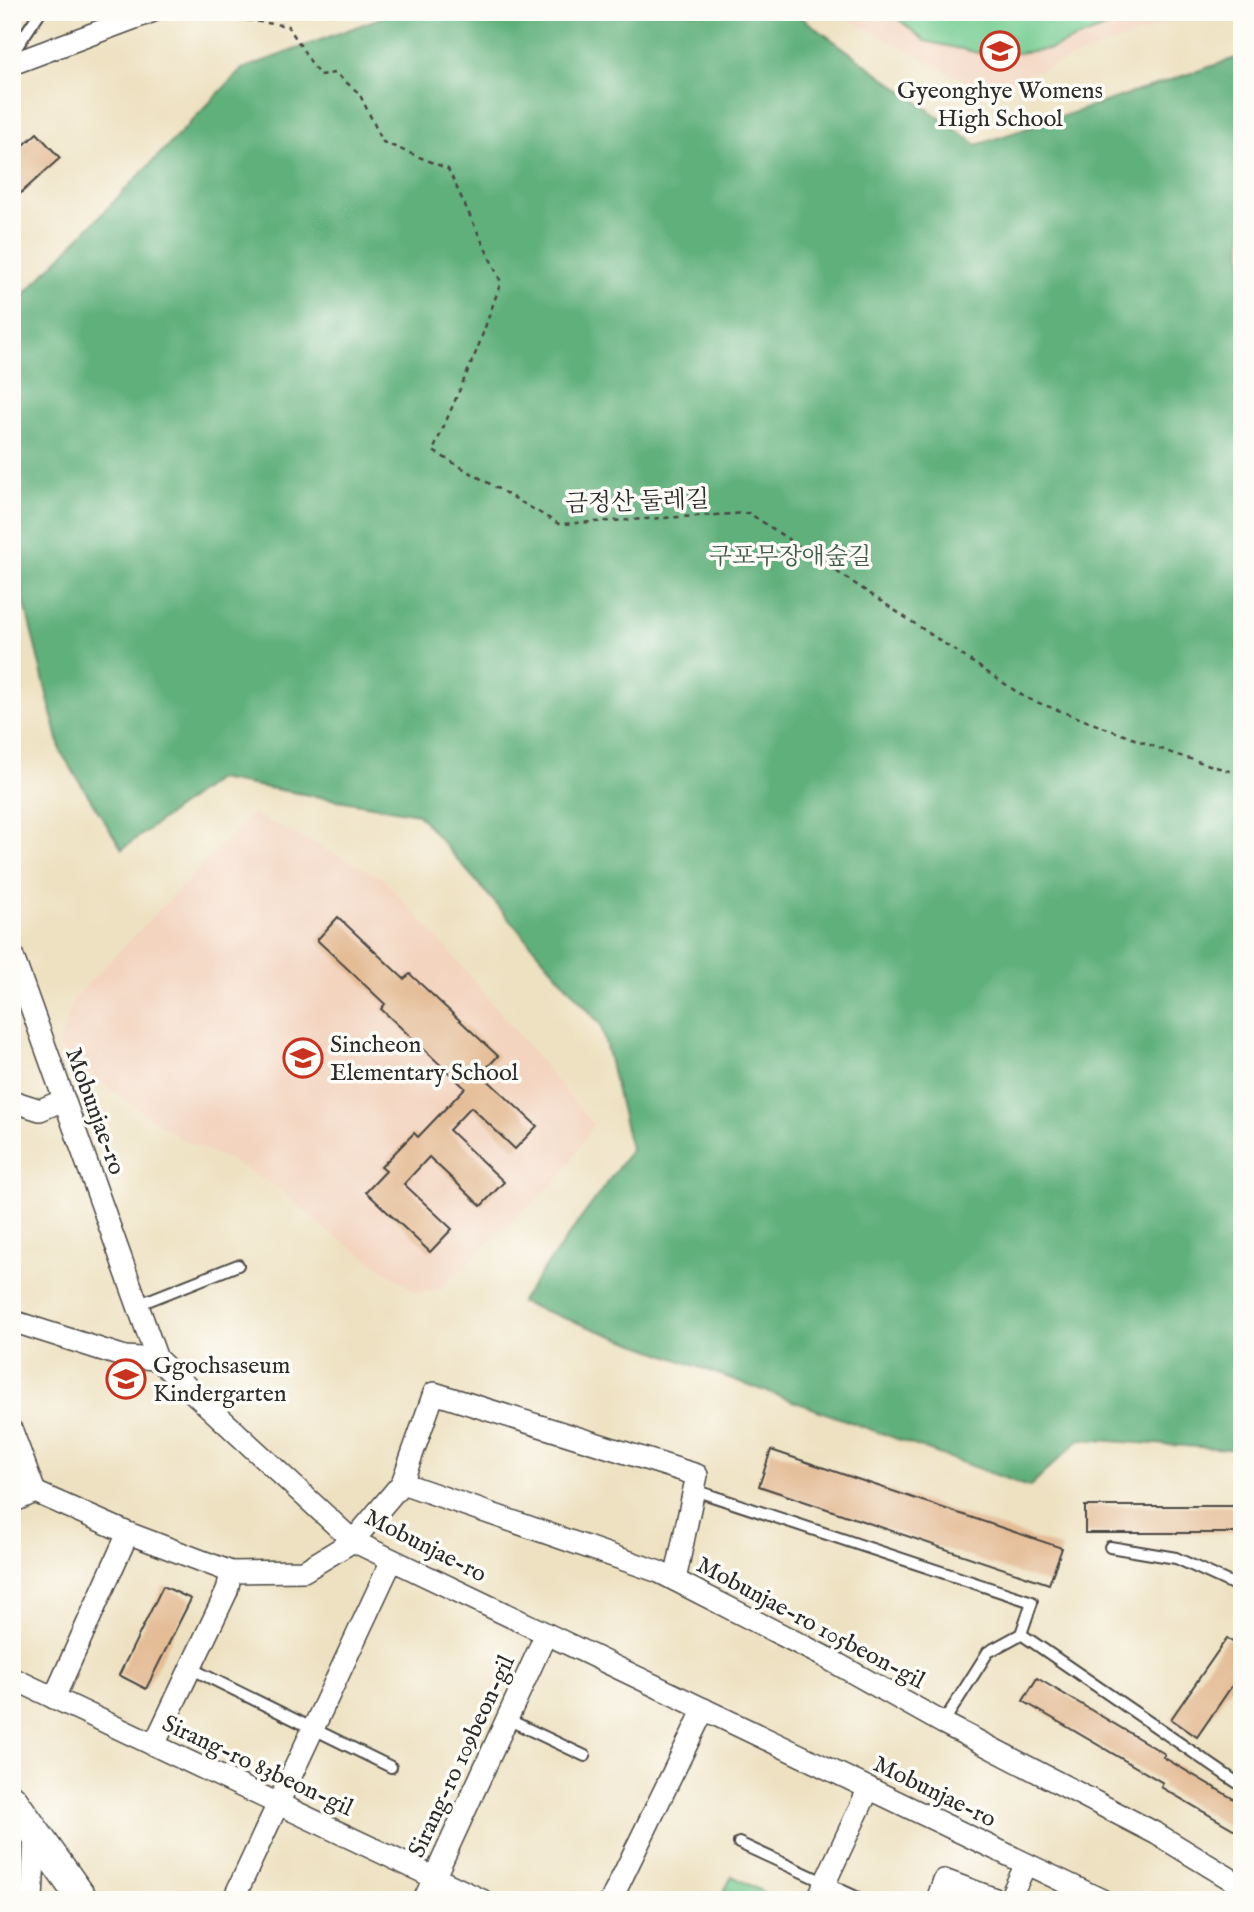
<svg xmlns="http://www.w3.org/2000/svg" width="1254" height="1912" viewBox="0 0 1254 1912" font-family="'IM FELL English','Noto Serif KR',serif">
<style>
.built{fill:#f3d4bf}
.green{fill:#75cc91;stroke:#507c5e;stroke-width:2}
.forest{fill:#60b07b;stroke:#466e53;stroke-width:2}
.building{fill:#e4bc95}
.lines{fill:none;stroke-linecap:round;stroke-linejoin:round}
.service-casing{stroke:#484642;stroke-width:14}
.minor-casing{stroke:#484642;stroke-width:24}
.secondary-casing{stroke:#484642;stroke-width:33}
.path{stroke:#484642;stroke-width:2.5;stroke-dasharray:5 5;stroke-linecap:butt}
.service{stroke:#fff;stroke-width:10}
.minor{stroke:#fff;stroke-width:21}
.secondary{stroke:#fff;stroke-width:30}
.labels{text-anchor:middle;stroke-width:7;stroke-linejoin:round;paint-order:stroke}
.poi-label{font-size:24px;fill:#2b2b2b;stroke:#fdfcf7;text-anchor:start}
.street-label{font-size:24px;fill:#2b2b2b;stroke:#fdfcf7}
.park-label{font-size:24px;fill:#415b4a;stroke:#fdfcf7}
</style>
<rect width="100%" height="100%" fill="#fdfcf7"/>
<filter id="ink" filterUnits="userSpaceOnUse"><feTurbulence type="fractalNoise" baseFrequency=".0143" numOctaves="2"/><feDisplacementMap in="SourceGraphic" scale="14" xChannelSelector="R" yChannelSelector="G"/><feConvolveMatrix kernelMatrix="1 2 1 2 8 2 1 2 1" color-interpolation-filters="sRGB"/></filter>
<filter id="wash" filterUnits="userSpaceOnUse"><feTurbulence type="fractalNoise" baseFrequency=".00686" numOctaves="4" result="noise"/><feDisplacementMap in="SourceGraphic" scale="28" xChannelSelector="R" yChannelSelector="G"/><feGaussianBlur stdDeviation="1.57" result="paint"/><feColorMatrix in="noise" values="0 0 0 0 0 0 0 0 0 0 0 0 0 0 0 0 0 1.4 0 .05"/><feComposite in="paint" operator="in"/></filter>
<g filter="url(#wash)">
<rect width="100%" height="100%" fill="#eee1c1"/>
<g class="built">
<path d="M 836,12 L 1198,12 L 983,91 Z"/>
<path d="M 252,813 L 382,877 L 452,954 L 593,1125 L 559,1180 L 517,1216 L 439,1290 L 416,1292 L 326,1230 L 280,1190 L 230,1160 L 182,1140 L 81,1068 L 58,1048 L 73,999 Z"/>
</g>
<g class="green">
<path d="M 890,12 L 1147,12 L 1050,49 L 993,56 L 925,41 Z"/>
<path d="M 732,1876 L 778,1900 L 720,1900 Z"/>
</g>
<path class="forest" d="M 396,12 L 794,12 L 977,145 L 1242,56 L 1242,1450 L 1080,1439 L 1029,1487 L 520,1302 L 631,1150 L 601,1025 L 418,814 L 217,779 L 122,849 L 61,752 L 12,551 L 12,307 L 242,69 Z"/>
<g id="blocks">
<g class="building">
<path d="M 37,133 L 60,158 L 12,201 L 12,156 Z"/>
<path d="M 338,917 L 404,979 L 410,974 L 498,1056 L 481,1074 L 537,1126 L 515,1149 L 471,1107 L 449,1130 L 504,1182 L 481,1206 L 429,1157 L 404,1184 L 452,1229 L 430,1252 L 366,1192 L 386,1171 L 381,1167 L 414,1133 L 418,1137 L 465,1088 L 381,1009 L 385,1004 L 317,940 Z"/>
<path d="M 771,1450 L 1062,1548 L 1049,1584 L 759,1486 Z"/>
<rect x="1085" y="1506" width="157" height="27"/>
<path d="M 163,1586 L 191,1599 L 146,1689 L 119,1675 Z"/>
<path d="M 1227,1638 L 1242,1649 L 1242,1684 L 1236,1680 L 1197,1737 L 1171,1719 Z"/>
<path d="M 1037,1678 L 1165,1754 L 1163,1757 L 1242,1804 L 1242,1834 L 1161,1787 L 1163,1783 L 1023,1701 Z"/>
</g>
</g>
</g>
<g filter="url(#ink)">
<use href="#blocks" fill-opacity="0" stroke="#484642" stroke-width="2"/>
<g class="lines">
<g class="service-casing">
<g id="service">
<path d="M 12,54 L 40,12"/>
<path d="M 137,1305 L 238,1265"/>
<path d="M 694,1490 L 1032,1602 L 1021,1634 L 988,1652 L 943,1723"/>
<path d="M 1110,1547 L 1176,1558 L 1237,1586 L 1242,1586"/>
<path d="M 1021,1634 L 1242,1786"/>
<path d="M 190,1668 L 391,1767"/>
<path d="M 507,1719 L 585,1756"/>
<path d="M 739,1843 L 863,1900"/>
</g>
</g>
<g class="minor-casing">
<g id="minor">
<path d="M 12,64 L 151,12"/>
<path d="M 12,954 L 157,1359 L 353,1541 L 1102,1900"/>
<path d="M 12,1101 L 40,1110 L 64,1100"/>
<path d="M 12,1321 L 125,1357 L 157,1359"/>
<path d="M 12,1431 L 35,1492"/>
<path d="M 402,1483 L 434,1393 L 697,1475 L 675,1580"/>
<path d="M 12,1502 L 35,1492 L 128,1533 L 231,1572 L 304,1571 L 353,1541 L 402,1483 L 659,1572 L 825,1657 L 943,1723 L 1157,1834 L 1242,1886"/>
<path d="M 12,1678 L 482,1900"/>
<path d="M 54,1698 L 128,1533"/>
<path d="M 154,1745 L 227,1591 L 231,1572"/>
<path d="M 32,1900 L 35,1833"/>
<path d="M 233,1900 L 392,1560"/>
<path d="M 424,1900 L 546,1634"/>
<path d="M 611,1900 L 704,1709"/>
<path d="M 817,1900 L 869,1788"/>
<path d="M 937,1900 L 944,1880 L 998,1900"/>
<path d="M 1009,1900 L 1026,1864"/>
</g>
</g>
<g class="secondary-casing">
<path id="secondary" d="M 12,1800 L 83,1900"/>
</g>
<path class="path" d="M 209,12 L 211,15 L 288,26 L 319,75 L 335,73 L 359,93 L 383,142 L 448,169 L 501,282 L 477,350 L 433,451 L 559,524 L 749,513 L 1026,698 L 1174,754 L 1242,775"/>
<use href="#service" class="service"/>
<use href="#minor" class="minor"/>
<use href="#secondary" class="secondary"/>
</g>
</g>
<defs>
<g id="school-ring" transform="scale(2.0125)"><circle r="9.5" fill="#fdfcf7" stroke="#c8321e" stroke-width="1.5"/><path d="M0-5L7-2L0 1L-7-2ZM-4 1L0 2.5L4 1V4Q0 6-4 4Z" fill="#c8321e"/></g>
</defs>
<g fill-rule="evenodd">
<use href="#school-ring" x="1000" y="51"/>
<use href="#school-ring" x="303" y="1058"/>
<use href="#school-ring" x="126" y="1379"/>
</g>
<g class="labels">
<g class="poi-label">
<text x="1000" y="98" text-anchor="middle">Gyeonghye Womens<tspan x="1000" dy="28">High School</tspan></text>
<text x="330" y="1052">Sincheon<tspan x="330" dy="28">Elementary School</tspan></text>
<text x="153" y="1373">Ggochsaseum<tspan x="153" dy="28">Kindergarten</tspan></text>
</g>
<g class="street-label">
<text transform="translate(637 501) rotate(-2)" y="8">금정산 둘레길</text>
<text transform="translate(96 1111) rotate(70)" y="8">Mobunjae-ro</text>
<text transform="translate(426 1545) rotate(27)" y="8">Mobunjae-ro</text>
<text transform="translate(811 1622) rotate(28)" y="8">Mobunjae-ro 105beon-gil</text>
<text transform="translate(461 1756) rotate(-65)" y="8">Sirang-ro 109beon-gil</text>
<text transform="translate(258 1765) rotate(25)" y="8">Sirang-ro 83beon-gil</text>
<text transform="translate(935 1791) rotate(26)" y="8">Mobunjae-ro</text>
</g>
<g class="park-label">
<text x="790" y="564">구포무장애숲길</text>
</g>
</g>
<rect width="1254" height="1912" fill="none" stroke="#fdfcf7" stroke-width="42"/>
</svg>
